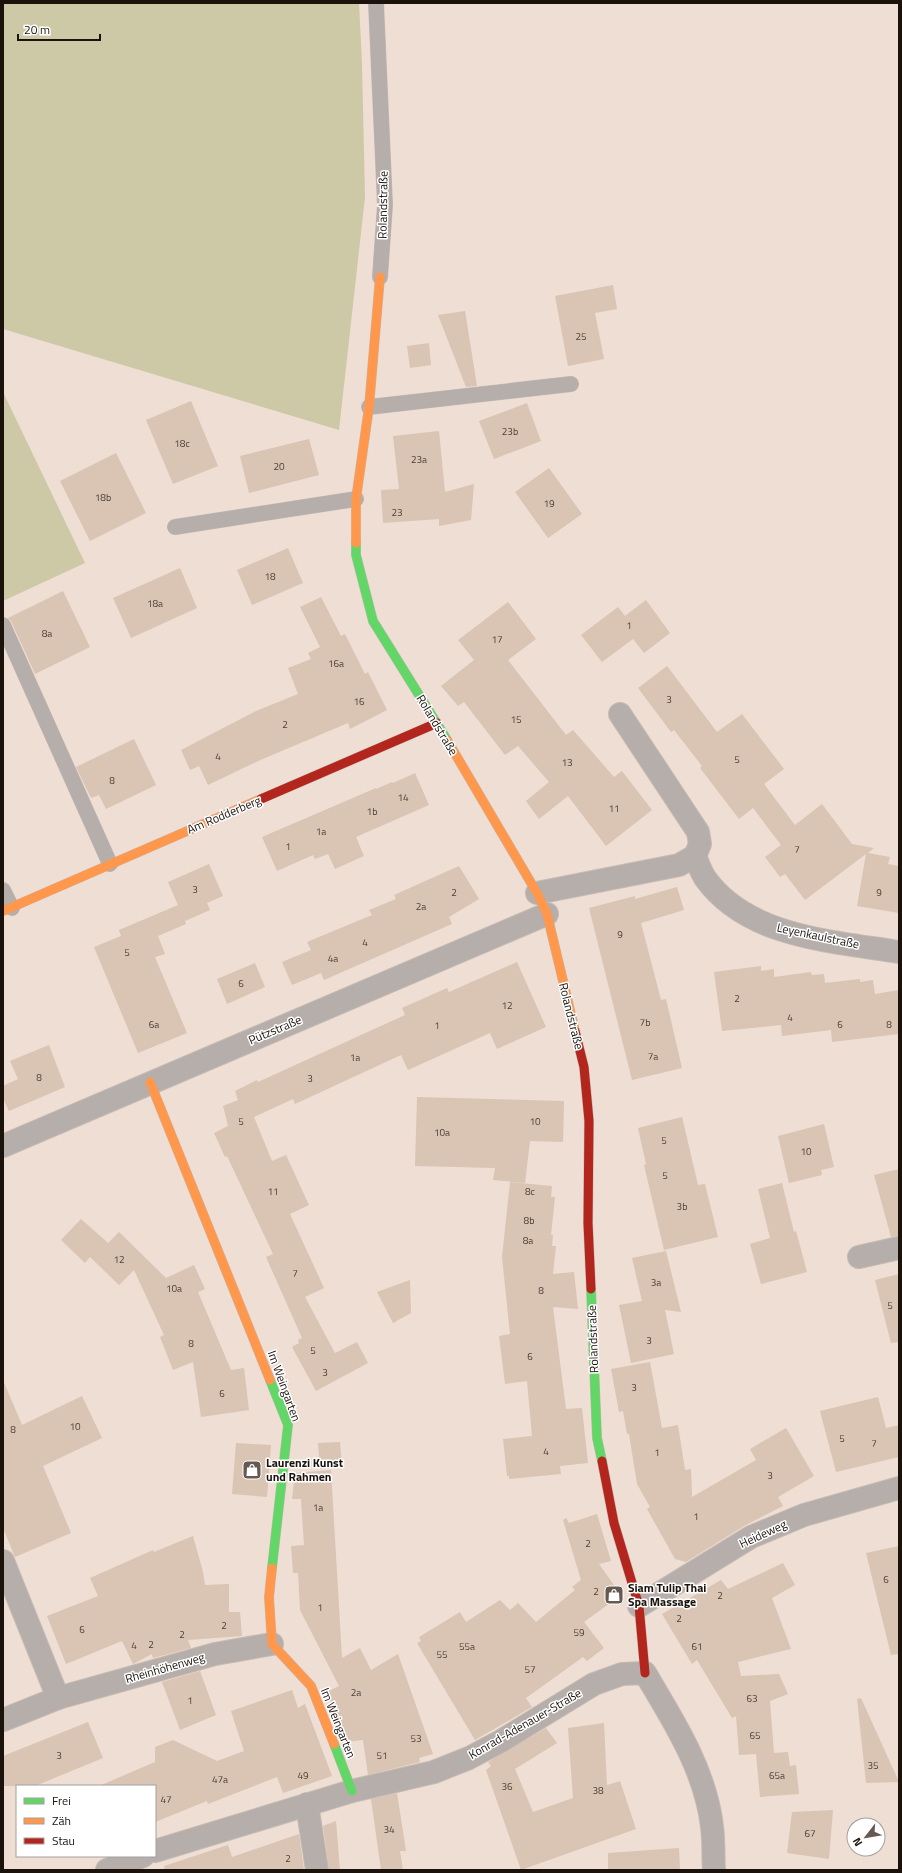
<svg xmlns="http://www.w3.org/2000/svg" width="902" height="1873" viewBox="0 0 902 1873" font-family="'Titillium Web',sans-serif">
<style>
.green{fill:#cdc9a6}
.building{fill:#dac4b4}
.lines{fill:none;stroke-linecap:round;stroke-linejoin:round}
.lane-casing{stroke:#c6bab2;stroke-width:16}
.street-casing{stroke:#c6bab2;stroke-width:24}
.fast-casing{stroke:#c6bab2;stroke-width:10}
.slow-casing{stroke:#c6bab2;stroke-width:10}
.jam-casing{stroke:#c6bab2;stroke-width:10}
.lane{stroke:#b5aeab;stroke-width:15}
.street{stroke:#b5aeab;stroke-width:22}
.fast{stroke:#63d668;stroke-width:9}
.slow{stroke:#ff974d;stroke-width:9}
.jam{stroke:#b3261e;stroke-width:9}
.labels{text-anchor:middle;stroke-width:3;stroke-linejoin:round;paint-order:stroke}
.number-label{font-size:10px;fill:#4b3e36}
.street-label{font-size:12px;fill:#1b120c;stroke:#fff}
.poi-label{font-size:12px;font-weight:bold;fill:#1b120c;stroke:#fff;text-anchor:start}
</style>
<rect width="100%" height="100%" fill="#eeded4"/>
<g class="green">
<path d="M 3,3 L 359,3 L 362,64 L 365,197 L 339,430 L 3,329 Z"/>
<path d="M 3,392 L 85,563 L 3,601 Z"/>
</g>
<g class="building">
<path d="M 613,285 L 617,309 L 595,313 L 604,359 L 568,366 L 555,296 Z"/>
<path d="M 465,311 L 477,386 L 466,387 L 438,315 Z"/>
<path d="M 429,343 L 431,365 L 410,368 L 407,346 Z"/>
<path d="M 191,401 L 218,466 L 173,484 L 146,420 Z"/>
<path d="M 527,403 L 541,441 L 494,459 L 479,421 Z"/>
<path d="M 439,431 L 445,492 L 474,484 L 471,520 L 439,526 L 439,519 L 383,523 L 381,490 L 399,489 L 393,436 Z"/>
<path d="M 309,439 L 319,475 L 249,493 L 240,456 Z"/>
<path d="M 116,453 L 146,513 L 90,541 L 60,481 Z"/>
<path d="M 549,468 L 582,514 L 548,538 L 515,492 Z"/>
<path d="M 288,548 L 303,583 L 252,605 L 237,570 Z"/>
<path d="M 180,568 L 197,608 L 131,638 L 113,598 Z"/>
<path d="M 63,591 L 90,647 L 35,674 L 11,621 L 8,618 Z"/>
<path d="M 321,597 L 341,636 L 345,634 L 365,674 L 368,672 L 387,710 L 350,729 L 348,723 L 258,761 L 208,785 L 199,766 L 190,770 L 181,750 L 256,711 L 298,694 L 288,668 L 311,659 L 308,653 L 320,647 L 300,607 Z"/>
<path d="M 646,600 L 670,633 L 644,653 L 633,639 L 602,662 L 581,635 L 618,607 L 625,616 Z"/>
<path d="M 508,602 L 536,639 L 508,660 L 566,735 L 573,730 L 614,777 L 622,771 L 652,810 L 606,846 L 568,796 L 539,819 L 526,801 L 549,782 L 518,746 L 505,755 L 464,702 L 458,706 L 441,686 L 474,660 L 458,640 Z"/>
<path d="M 667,666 L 717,732 L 742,714 L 784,769 L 764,784 L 795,825 L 822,804 L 852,844 L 874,848 L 868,853 L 890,857 L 888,864 L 899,866 L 899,913 L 857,906 L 866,854 L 805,900 L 785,874 L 780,877 L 765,857 L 781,845 L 753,808 L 739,819 L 700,768 L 702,766 L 674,730 L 671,732 L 638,688 Z"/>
<path d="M 134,739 L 156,785 L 106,809 L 99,795 L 91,798 L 76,767 Z"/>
<path d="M 415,773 L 429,805 L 356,837 L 364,856 L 335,869 L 328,854 L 315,859 L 313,855 L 277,871 L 262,837 L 376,788 L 376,789 L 392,782 L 393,783 Z"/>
<path d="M 209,864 L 223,896 L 207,903 L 210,910 L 185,921 L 182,913 L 186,924 L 158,936 L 165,954 L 155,957 L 187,1033 L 138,1053 L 94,947 L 121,936 L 119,930 L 178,905 L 168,882 Z"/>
<path d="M 459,866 L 479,899 L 449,917 L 452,924 L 324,980 L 321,973 L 292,985 L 282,962 L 311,950 L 307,942 L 372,915 L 369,910 L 396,899 L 394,895 Z"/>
<path d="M 677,887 L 684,910 L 641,923 L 661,1000 L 666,999 L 682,1068 L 632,1080 L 589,908 L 635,896 L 635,899 Z"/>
<path d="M 517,962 L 546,1027 L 497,1049 L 490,1033 L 408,1070 L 401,1055 L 295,1104 L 293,1099 L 254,1117 L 272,1161 L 286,1155 L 309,1205 L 290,1214 L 324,1288 L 305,1297 L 335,1353 L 357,1342 L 368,1363 L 316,1391 L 292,1347 L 299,1343 L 298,1340 L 302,1338 L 266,1257 L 273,1254 L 227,1156 L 225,1157 L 214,1133 L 228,1126 L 223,1106 L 238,1100 L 235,1091 L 257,1080 L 258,1082 L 405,1015 L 402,1008 L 447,988 L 449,992 Z"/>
<path d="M 255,963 L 265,987 L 227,1004 L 217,979 Z"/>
<path d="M 761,966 L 761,971 L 774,969 L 774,977 L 811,972 L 812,975 L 824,974 L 825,983 L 860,979 L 860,982 L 873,980 L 875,994 L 899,990 L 899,1034 L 832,1042 L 831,1030 L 782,1036 L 781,1025 L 722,1031 L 714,972 Z"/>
<path d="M 49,1045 L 65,1087 L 9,1111 L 3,1098 L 3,1086 L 18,1079 L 10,1061 Z"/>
<path d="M 417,1097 L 564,1101 L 563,1142 L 530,1141 L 525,1183 L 493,1180 L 495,1168 L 415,1166 Z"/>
<path d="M 682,1117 L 698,1185 L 705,1184 L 718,1237 L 664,1250 L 644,1165 L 646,1164 L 638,1128 Z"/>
<path d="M 824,1124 L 834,1167 L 821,1170 L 822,1175 L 789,1183 L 778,1136 Z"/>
<path d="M 899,1169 L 899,1236 L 891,1237 L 874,1175 Z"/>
<path d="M 510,1182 L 552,1186 L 551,1197 L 555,1197 L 551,1235 L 553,1235 L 552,1246 L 556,1246 L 553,1274 L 574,1272 L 578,1309 L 553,1307 L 566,1409 L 582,1408 L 588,1463 L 560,1466 L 561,1474 L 509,1479 L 509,1476 L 507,1476 L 503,1439 L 532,1436 L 527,1381 L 505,1384 L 499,1336 L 510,1334 L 502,1257 Z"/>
<path d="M 782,1183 L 794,1232 L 796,1231 L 807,1272 L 761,1284 L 750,1244 L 770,1238 L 758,1189 Z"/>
<path d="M 81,1219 L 108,1243 L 119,1232 L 166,1278 L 194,1265 L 205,1289 L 198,1292 L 231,1370 L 244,1368 L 249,1410 L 201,1417 L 193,1362 L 173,1370 L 160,1337 L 164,1335 L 134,1270 L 119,1285 L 90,1257 L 85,1263 L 61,1240 Z"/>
<path d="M 666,1251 L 681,1312 L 665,1310 L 674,1354 L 631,1363 L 619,1305 L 642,1301 L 632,1258 Z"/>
<path d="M 899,1274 L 899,1342 L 891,1343 L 875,1280 Z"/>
<path d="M 410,1280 L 411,1313 L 393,1323 L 377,1292 Z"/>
<path d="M 650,1362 L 662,1428 L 678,1425 L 685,1470 L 691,1469 L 692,1497 L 756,1460 L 750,1449 L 786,1428 L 814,1476 L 778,1497 L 783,1506 L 744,1526 L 686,1562 L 675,1559 L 647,1509 L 650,1507 L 637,1484 L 629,1434 L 627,1434 L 623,1411 L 619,1412 L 611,1369 Z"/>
<path d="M 3,1380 L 22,1425 L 82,1396 L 102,1438 L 43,1466 L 71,1533 L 15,1557 L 3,1528 Z"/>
<path d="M 878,1397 L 886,1428 L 899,1425 L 899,1457 L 836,1472 L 820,1411 Z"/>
<path d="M 340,1442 L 342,1467 L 320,1469 L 318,1443 Z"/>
<path d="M 236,1443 L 271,1445 L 267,1497 L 232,1494 Z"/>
<path d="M 331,1470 L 342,1658 L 360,1648 L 371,1670 L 398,1654 L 433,1754 L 419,1758 L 420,1762 L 368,1775 L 363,1740 L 346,1742 L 327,1692 L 339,1686 L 300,1610 L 298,1573 L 293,1573 L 291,1546 L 304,1545 L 301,1499 L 292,1499 L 295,1473 Z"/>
<path d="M 597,1514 L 611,1561 L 599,1564 L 621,1595 L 584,1622 L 604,1648 L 587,1661 L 583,1657 L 526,1698 L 532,1707 L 475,1740 L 417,1643 L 421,1641 L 419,1637 L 460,1612 L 466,1622 L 500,1600 L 510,1610 L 518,1603 L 536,1622 L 575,1590 L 572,1587 L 581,1580 L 563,1520 L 566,1518 L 569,1523 Z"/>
<path d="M 193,1536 L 203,1572 L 205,1585 L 229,1584 L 229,1612 L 240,1612 L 242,1636 L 188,1640 L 191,1648 L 153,1658 L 152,1654 L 133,1664 L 122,1641 L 66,1664 L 47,1616 L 98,1596 L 90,1578 L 153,1550 L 154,1552 Z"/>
<path d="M 899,1546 L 899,1654 L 891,1655 L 866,1553 Z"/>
<path d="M 783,1563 L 795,1585 L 772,1598 L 791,1649 L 738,1662 L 741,1676 L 779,1674 L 788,1694 L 770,1701 L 774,1753 L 788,1752 L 790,1766 L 796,1765 L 799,1794 L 760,1797 L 756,1754 L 739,1755 L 736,1716 L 732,1718 L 697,1660 L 692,1664 L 662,1614 L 721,1580 L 728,1589 Z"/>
<path d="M 200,1671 L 216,1715 L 180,1730 L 162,1682 Z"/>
<path d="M 292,1690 L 298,1708 L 305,1704 L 332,1776 L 283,1793 L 277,1777 L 208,1804 L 207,1801 L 155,1822 L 155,1786 L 99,1786 L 155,1762 L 155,1747 L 173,1740 L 217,1761 L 244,1751 L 231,1711 Z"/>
<path d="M 861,1698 L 899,1782 L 866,1783 L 857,1699 Z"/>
<path d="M 88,1722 L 103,1758 L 35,1786 L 3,1786 L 3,1756 Z"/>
<path d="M 604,1723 L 607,1785 L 620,1781 L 636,1829 L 521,1870 L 486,1770 L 491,1766 L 488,1762 L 546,1728 L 557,1743 L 515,1769 L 533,1812 L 573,1798 L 568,1728 Z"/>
<path d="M 397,1793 L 406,1851 L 400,1851 L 403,1870 L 381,1870 L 371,1799 Z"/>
<path d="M 833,1810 L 829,1859 L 787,1853 L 792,1812 Z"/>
<path d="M 336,1821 L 340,1870 L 329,1870 L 323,1826 Z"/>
<path d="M 299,1834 L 304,1870 L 165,1870 L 164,1866 L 228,1845 L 232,1857 Z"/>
<path d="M 679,1848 L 680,1870 L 608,1870 L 608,1853 Z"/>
</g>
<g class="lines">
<g class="lane-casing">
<g id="lane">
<path d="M 376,3 L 385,205 L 380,277"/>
<path d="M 369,407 L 571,384"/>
<path d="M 175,527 L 356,499"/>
<path d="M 3,625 L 110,864"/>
<path d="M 3,890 L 12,908"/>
</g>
</g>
<g class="street-casing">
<g id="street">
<path d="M 620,714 L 698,832 L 700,844 L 695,856 C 698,863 701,872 705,878 C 748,938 833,941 899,952"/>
<path d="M 537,893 L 679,865 L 695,856"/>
<path d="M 3,1146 L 547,914"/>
<path d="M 859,1257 L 899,1248"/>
<path d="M 3,1561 L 58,1698"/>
<path d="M 639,1606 L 751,1537 L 804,1515 L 899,1488"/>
<path d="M 3,1720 L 58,1698 L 215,1654 L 272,1644"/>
<path d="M 307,1804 L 317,1870"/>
<path d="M 155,1851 L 352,1791 L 434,1772 L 469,1758 L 501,1741 L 594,1684 L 622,1674 L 645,1673 C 673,1720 706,1771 712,1827 C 714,1841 713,1856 714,1870"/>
<path d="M 107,1870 L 143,1856"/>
</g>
</g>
<g class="fast-casing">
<g id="fast">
<path d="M 356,543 L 356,555 L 373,621 L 447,740"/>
<path d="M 591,1289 L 597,1438 L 602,1461"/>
<path d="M 270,1380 L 288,1425 L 272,1568"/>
<path d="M 334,1744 L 352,1791"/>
</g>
</g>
<g class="slow-casing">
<g id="slow">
<path d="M 356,543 L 356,499 L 369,407 L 380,277"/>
<path d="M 447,740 L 537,893 L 547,914 L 575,1031"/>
<path d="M 3,911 L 261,799"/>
<path d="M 150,1082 L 270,1380"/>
<path d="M 272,1568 L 269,1597 L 272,1644 L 311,1686 L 334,1744"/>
</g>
</g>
<g class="jam-casing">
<g id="jam">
<path d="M 261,799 L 437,723"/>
<path d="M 575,1031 L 584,1067 L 589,1121 L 588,1223 L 591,1289"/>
<path d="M 602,1461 L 614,1523 L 639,1606 L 645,1673"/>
</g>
</g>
<use href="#lane" class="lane"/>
<use href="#street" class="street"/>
<use href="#fast" class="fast"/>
<use href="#slow" class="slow"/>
<use href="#jam" class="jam"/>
</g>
<defs>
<g id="shop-square" transform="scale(1)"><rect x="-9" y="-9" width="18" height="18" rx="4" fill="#655952" stroke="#fff"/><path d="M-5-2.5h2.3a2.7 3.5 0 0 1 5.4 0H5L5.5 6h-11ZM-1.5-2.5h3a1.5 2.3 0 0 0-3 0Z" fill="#fff"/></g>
</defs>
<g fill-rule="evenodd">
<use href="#shop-square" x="252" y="1470"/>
<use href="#shop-square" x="614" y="1595"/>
</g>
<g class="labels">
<g class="number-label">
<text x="581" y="340">25</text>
<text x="510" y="435">23b</text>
<text x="182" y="447">18c</text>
<text x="419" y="463">23a</text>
<text x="279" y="470">20</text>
<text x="103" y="501">18b</text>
<text x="549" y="507">19</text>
<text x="397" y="516">23</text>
<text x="270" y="580">18</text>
<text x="155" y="607">18a</text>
<text x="629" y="629">1</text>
<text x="47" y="637">8a</text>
<text x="497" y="643">17</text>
<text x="336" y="667">16a</text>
<text x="669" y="703">3</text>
<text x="359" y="705">16</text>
<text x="516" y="723">15</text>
<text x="285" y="728">2</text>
<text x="218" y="760">4</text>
<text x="737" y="763">5</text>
<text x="567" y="766">13</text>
<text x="112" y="784">8</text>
<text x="403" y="801">14</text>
<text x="614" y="812">11</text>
<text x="372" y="815">1b</text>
<text x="321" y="835">1a</text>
<text x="288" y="850">1</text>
<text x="797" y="853">7</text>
<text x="195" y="893">3</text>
<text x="454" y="896">2</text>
<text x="879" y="896">9</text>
<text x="421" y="910">2a</text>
<text x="620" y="938">9</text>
<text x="365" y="946">4</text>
<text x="127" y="956">5</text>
<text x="333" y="962">4a</text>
<text x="241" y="987">6</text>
<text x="737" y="1002">2</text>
<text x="507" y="1009">12</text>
<text x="790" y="1021">4</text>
<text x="645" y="1026">7b</text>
<text x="154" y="1028">6a</text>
<text x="840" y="1028">6</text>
<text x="889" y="1028">8</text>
<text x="437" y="1029">1</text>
<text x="653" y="1060">7a</text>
<text x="355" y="1061">1a</text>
<text x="39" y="1081">8</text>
<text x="310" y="1082">3</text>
<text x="241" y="1125">5</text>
<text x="535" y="1125">10</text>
<text x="442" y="1136">10a</text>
<text x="664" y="1144">5</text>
<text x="806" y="1155">10</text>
<text x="665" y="1179">5</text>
<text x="273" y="1195">11</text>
<text x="530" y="1195">8c</text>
<text x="682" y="1210">3b</text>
<text x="529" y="1224">8b</text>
<text x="528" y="1244">8a</text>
<text x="119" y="1263">12</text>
<text x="295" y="1277">7</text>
<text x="656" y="1286">3a</text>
<text x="174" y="1292">10a</text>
<text x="541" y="1294">8</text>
<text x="890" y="1309">5</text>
<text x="649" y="1344">3</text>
<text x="191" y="1347">8</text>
<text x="313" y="1354">5</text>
<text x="530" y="1360">6</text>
<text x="325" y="1376">3</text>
<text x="634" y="1391">3</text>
<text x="222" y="1397">6</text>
<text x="75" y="1430">10</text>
<text x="13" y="1433">8</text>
<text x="842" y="1442">5</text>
<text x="874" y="1447">7</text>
<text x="546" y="1455">4</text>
<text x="657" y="1456">1</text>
<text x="770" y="1479">3</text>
<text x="318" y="1511">1a</text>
<text x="696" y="1520">1</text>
<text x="588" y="1547">2</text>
<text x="886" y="1583">6</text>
<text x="596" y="1595">2</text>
<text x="720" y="1599">2</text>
<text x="320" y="1611">1</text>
<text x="679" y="1622">2</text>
<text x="224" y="1629">2</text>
<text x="82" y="1633">6</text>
<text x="579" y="1636">59</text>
<text x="182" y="1638">2</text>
<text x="151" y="1648">2</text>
<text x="134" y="1649">4</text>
<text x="467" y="1650">55a</text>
<text x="697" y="1650">61</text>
<text x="442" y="1658">55</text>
<text x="530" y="1673">57</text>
<text x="356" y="1696">2a</text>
<text x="752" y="1702">63</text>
<text x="190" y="1704">1</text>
<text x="755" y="1739">65</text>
<text x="416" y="1742">53</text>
<text x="59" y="1759">3</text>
<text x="382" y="1759">51</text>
<text x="873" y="1769">35</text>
<text x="303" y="1779">49</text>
<text x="777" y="1779">65a</text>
<text x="220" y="1783">47a</text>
<text x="507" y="1790">36</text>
<text x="598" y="1794">38</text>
<text x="166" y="1803">47</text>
<text x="389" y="1833">34</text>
<text x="810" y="1837">67</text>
<text x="288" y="1862">2</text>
</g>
<g class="street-label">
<text transform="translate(383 205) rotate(-89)" y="4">Rolandstraße</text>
<text transform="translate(437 725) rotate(59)" y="4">Rolandstraße</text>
<text transform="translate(224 815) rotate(-23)" y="4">Am Rodderberg</text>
<text transform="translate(818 936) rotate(12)" y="4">Leyenkaulstraße</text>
<text transform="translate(571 1016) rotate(76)" y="4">Rolandstraße</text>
<text transform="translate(275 1030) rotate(-23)" y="4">Pützstraße</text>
<text transform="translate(593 1339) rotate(-92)" y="4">Rolandstraße</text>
<text transform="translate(284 1386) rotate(70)" y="4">Im Weingarten</text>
<text transform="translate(763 1534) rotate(-25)" y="4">Heideweg</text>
<text transform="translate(165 1668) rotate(-16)" y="4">Rheinhöhenweg</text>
<text transform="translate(338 1723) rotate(68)" y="4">Im Weingarten</text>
<text transform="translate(525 1724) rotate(-30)" y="4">Konrad-Adenauer-Straße</text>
</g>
<g class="poi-label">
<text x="266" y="1467">Laurenzi Kunst<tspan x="266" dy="14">und Rahmen</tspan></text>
<text x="628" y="1592">Siam Tulip Thai<tspan x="628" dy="14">Spa Massage</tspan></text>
</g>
</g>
<rect width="902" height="1873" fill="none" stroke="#1b120c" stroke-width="8"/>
<rect x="16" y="1785" width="140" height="72" fill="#ffffff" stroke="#a4a09e"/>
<rect x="24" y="1798" width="20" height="6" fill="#63d668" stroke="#a4a09e"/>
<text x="52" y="1805" font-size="12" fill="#1b120c">Frei</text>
<rect x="24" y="1818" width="20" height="6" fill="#ff974d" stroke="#a4a09e"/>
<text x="52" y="1825" font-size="12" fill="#1b120c">Zäh</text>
<rect x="24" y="1838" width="20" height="6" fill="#b3261e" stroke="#a4a09e"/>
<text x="52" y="1845" font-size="12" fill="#1b120c">Stau</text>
<g transform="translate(866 1837) rotate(239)"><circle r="19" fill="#ffffff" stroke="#a4a09e"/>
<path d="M0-3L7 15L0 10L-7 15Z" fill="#655952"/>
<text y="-6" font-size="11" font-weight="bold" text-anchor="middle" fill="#1b120c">N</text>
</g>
<path d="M18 34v6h82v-6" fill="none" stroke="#1b120c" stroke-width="2"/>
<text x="24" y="34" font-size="12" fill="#1b120c" stroke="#ffffff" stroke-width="3" paint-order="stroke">20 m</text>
</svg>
